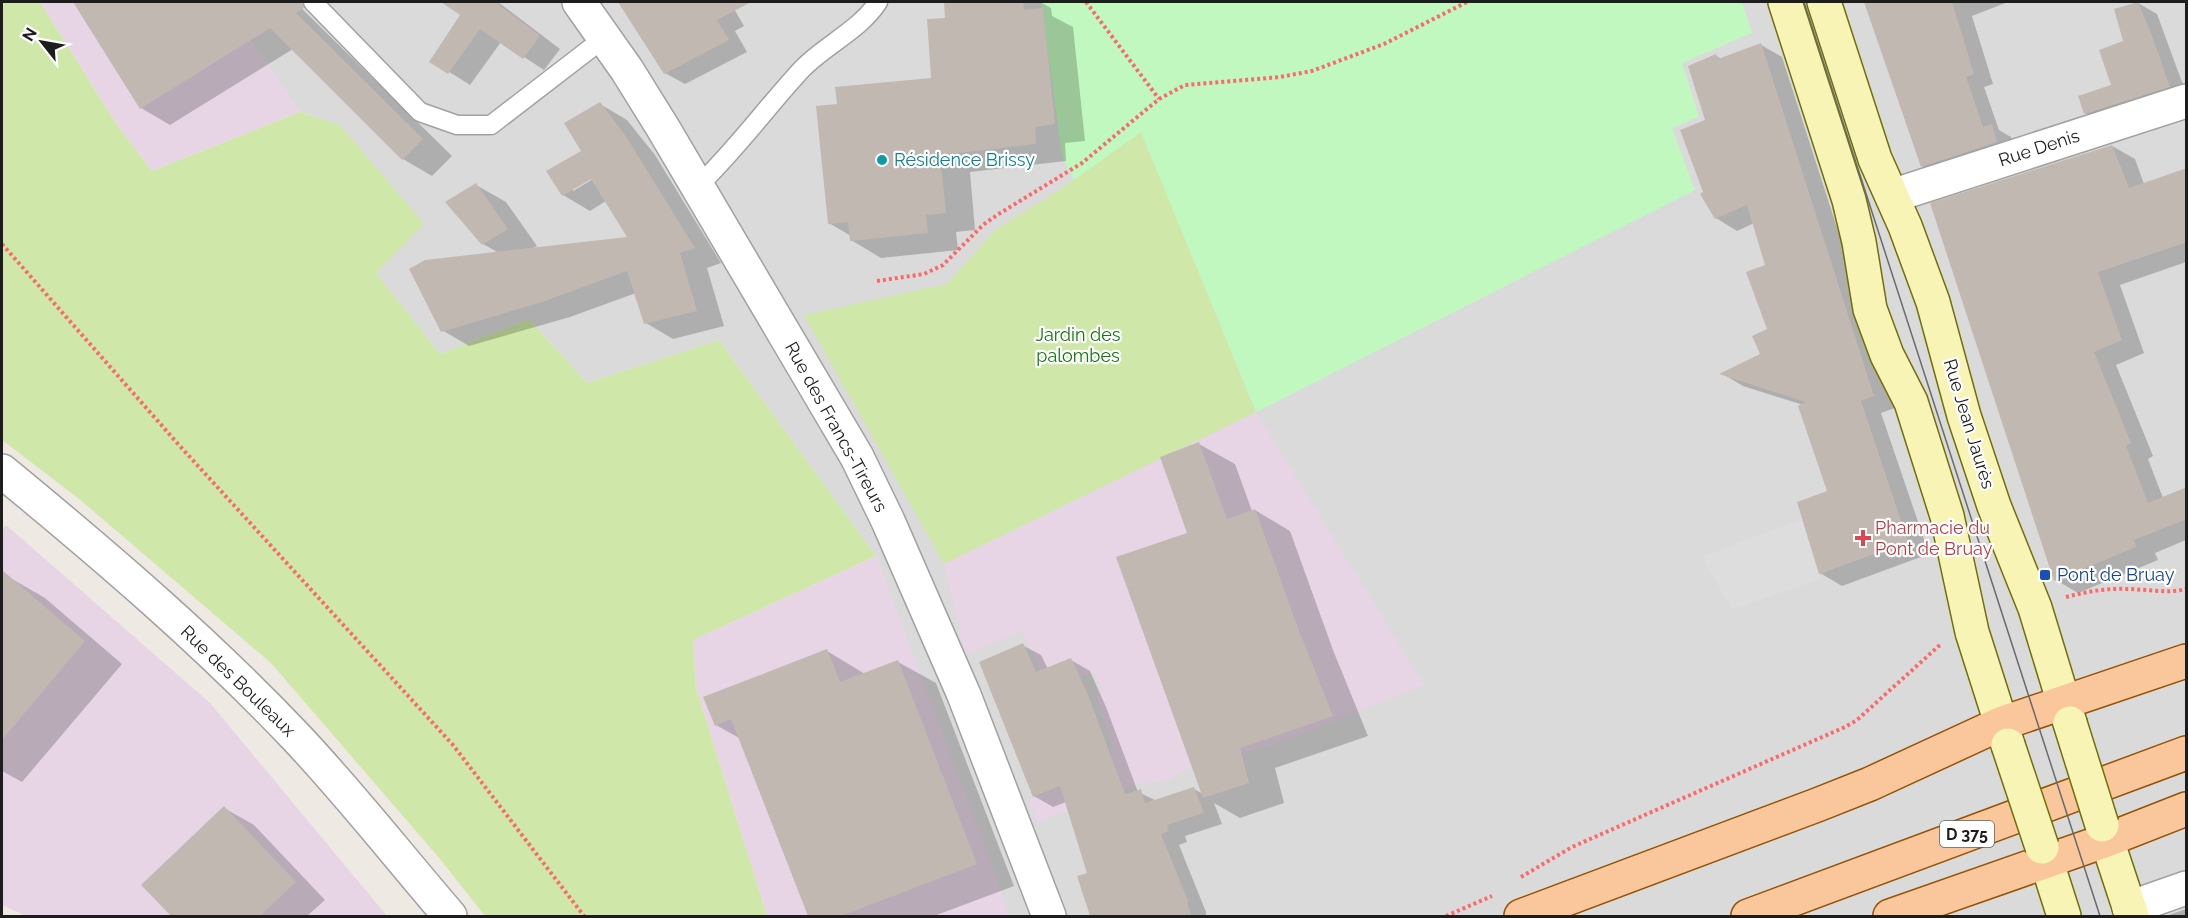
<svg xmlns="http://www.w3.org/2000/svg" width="2188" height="918" viewBox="0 0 2188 918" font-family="Raleway,sans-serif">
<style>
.residential{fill:#dbdada}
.industrial{fill:#e7d5e5}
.grass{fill:#cfe8a9}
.park{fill:#c1f8bf}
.parking{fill:#ddd}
.shadow{fill:#0003;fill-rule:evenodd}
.building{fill:#c2b8b2}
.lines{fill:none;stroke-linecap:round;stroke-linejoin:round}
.lane-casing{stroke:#a1a1a1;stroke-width:21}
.street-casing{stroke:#a1a1a1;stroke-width:36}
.secondary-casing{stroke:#717007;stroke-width:36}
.primary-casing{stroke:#925303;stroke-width:36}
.path{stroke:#f76b6c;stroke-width:4;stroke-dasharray:3 3;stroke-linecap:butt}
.lane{stroke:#fff;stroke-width:18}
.street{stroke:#fff;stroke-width:33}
.secondary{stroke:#f8f4b6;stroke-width:33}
.primary{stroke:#fac69c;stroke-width:33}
.tram{stroke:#6b6b6b;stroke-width:1.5}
.secondary-bridge-casing{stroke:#717007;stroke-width:36;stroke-linecap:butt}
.secondary-bridge{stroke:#f8f4b6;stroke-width:33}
.culture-dot{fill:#0f9aa8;stroke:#fff;stroke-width:2}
.health-dot{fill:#e0444e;stroke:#fff;stroke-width:2}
.transit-dot{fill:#1a4fb4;stroke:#fff;stroke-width:2}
.labels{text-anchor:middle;stroke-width:4.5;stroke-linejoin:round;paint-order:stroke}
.shield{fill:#fff;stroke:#616161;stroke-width:1.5}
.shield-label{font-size:16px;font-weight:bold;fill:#1d1d1d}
.street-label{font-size:18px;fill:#1d1d1d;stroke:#fff}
.culture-label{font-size:18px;fill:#0d838f;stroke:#fff;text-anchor:start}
.park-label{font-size:18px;fill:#11780d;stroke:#fff}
.health-label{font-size:18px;fill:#be3a42;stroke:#fff;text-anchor:start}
.transit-label{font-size:18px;fill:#164399;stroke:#fff;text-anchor:start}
</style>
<rect width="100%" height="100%" fill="#eee9e3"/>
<path class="residential" d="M 223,2 L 2186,2 L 2186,916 L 1009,916 L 876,556 L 719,340 L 587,383 L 529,319 L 440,354 L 376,273 L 423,224 L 340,125 L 300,112 Z"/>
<g class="industrial">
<path d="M 40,2 L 223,2 L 300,112 L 152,171 L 117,125 Z"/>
<path d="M 1256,412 L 1424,685 L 1284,741 L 1179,772 L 1168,780 L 1141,783 L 1037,822 L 1028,800 L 1107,772 L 1112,762 L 1113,748 L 1097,701 L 1101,688 L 1095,674 L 1045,681 L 1022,630 L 965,655 L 944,564 Z"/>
<path d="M 6,525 L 210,703 L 387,916 L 26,916 L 2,905 L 2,531 Z"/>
<path d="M 876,556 L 992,865 L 1009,916 L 767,916 L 696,688 L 693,640 Z"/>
</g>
<g class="grass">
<path d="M 2,2 L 40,2 L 117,125 L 152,171 L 300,112 L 340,125 L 424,224 L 376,273 L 440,354 L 529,319 L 587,383 L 719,340 L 876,556 L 693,640 L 696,688 L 767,916 L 485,916 L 440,859 L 271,663 L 78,498 L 2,440 Z"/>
<path d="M 1141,131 L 1256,412 L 944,564 L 804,315 L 947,284 L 996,229 L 1060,190 Z"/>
</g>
<path class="park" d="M 1041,2 L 1742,2 L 1752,33 L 1682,63 L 1699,117 L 1672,128 L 1695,190 L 1256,412 L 1141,132 L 1074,180 L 1062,156 Z"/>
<path class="parking" d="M 1802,519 L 1820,579 L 1732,610 L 1702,557 Z"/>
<g class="shadow">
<path d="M 75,2 L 295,2 L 452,156 L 432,176 L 403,159 L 293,49 L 170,125 L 141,108 Z"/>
<path d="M 447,2 L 498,2 L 560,49 L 544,70 L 501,42 L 470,85 L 432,61 L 463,13 Z"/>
<path d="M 620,2 L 730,2 L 744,26 L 735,31 L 747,52 L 685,84 L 665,73 Z"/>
<path d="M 945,2 L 1040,2 L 1051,8 L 1052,16 L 1073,27 L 1085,141 L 1065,143 L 1066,161 L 970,172 L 975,230 L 956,232 L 958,250 L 881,258 L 851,240 L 851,236 L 829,223 L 838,105 L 932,79 L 946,19 Z"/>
<path d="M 1866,2 L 2008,2 L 1972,16 L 1993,84 L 1984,87 L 1999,130 L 2011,137 L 2016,153 L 1942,177 L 1922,166 Z"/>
<path d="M 2138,3 L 2157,14 L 2186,93 L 2104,124 L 2085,113 L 2113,86 Z"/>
<path d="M 1761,45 L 1782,57 L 1895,408 L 1881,413 L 1929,554 L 1842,586 L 1820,573 L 1829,492 L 1803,405 L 1743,386 L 1723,374 L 1762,355 L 1769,329 L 1767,266 L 1754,223 L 1737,231 L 1716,218 L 1705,193 L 1707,121 L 1716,56 L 1722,59 Z"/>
<path d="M 600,104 L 627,120 L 655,155 L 721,263 L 707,268 L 724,326 L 673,339 L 646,323 L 636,293 L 570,317 L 469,346 L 442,330 L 499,253 L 483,244 L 476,185 L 506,202 L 537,246 L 531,249 L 629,238 L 606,201 L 590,211 L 563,195 L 583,151 ZM 596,174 L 598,176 L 573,191 L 573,187 Z"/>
<path d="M 2112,146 L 2135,159 L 2144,184 L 2186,170 L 2186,262 L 2120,285 L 2144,353 L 2116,365 L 2153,456 L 2148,459 L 2163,498 L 2186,489 L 2186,540 L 2155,553 L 2158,560 L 2078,593 L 2056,580 Z"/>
<path d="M 1199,444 L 1235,464 L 1252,511 L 1255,510 L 1290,531 L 1333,650 L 1368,736 L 1275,768 L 1284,803 L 1240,818 L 1214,803 L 1222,824 L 1185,836 L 1187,842 L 1179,845 L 1206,912 L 1206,916 L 1091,916 L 1079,877 L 1089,874 L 1066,802 L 1053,807 L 1034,796 L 1022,645 L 1041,655 L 1048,669 L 1071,660 L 1090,671 L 1106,707 L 1138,792 L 1157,801 L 1194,789 L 1203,794 L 1189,534 Z"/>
<path d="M 7,576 L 45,598 L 122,664 L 22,782 L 2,771 L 2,582 Z"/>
<path d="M 827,651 L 865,674 L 898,662 L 936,683 L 1014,886 L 934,916 L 810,916 L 741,739 L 716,725 Z"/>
<path d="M 224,808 L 254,825 L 325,900 L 307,916 L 173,916 L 143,885 Z"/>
<path d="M 2186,909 L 2186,916 L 2166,916 Z"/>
</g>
<g class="building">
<path d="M 73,2 L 302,2 L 304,8 L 296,13 L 423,139 L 402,160 L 270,28 L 140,109 Z"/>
<path d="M 441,2 L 500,2 L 498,4 L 540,36 L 523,59 L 480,29 L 448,74 L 429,62 L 460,15 Z"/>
<path d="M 618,2 L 751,2 L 717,20 L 729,40 L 664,74 Z"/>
<path d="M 944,2 L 1023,2 L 1024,10 L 1043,8 L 1055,124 L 1035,127 L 1036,144 L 940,155 L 946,213 L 926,215 L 928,233 L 850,241 L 848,222 L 828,224 L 816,106 L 837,104 L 835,87 L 931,78 L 927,19 L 945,18 Z"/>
<path d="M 1864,2 L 1952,2 L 1974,74 L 1966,77 L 1983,127 L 1992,124 L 1997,142 L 1921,167 Z"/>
<path d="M 2138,2 L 2151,33 L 2170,87 L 2084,114 L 2078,96 L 2111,85 L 2099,50 L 2123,41 L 2114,9 Z"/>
<path d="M 1761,43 L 1874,396 L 1861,401 L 1908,542 L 1819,574 L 1797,502 L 1827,491 L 1798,406 L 1806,402 L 1719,374 L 1760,354 L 1752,336 L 1767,329 L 1746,272 L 1765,265 L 1747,205 L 1715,219 L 1700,194 L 1703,192 L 1680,130 L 1705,120 L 1688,66 L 1716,54 L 1718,59 Z"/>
<path d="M 600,102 L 627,138 L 695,248 L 680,253 L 697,311 L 644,324 L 627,271 L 542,302 L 441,332 L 409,269 L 425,260 L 627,237 L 591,179 L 562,196 L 546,171 L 581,151 L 564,123 Z"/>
<path d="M 2112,145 L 2129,188 L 2187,168 L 2187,242 L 2098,272 L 2122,340 L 2094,352 L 2131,443 L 2126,446 L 2148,503 L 2187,487 L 2187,519 L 2134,540 L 2136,547 L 2054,581 L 1930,203 Z"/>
<path d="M 476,183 L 508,229 L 482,245 L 445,202 Z"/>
<path d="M 1199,442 L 1227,519 L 1255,509 L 1298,628 L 1333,716 L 1240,748 L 1249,783 L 1203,798 L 1116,557 L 1187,533 L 1160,457 Z"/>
<path d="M 2,570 L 85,641 L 2,740 Z"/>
<path d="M 1023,643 L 1036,672 L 1071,658 L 1088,695 L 1125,794 L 1141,789 L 1145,803 L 1194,787 L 1204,813 L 1167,825 L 1169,831 L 1161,834 L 1188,901 L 1187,902 L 1191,916 L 1090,916 L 1077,876 L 1087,873 L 1060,786 L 1033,797 L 979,662 Z"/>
<path d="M 827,649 L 840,682 L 898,660 L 977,864 L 841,916 L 808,916 L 731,719 L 715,726 L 703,697 Z"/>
<path d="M 224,806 L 296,882 L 260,916 L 171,916 L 141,885 Z"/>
</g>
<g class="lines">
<g class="lane-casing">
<g id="lane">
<path d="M 313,2 L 420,112 L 457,125 L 491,125 L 604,38"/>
<path d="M 697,187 C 735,151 766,108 802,69 C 825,45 860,30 878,2"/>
</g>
</g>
<g class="street-casing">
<g id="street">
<path d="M 579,2 L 627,70 L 663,128 L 857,457 L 888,521 L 964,695 L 1049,916"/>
<path d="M 1892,196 L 2186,101"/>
<path d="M 2,471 C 104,555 205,641 296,737 C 350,794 399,857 450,916"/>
<path d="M 2129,908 L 2186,888"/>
</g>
</g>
<g class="secondary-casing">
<g id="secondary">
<path d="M 1785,2 L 1849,200 L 1859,242 L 1870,309 L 1887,355 L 1911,402 L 1947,516 L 1972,632 L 2008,745"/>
<path d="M 1824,2 L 1875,159 L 1905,226 L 1933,302 L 1964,416 L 1994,506 L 2035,608 L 2070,723"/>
<path d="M 2102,825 L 2132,916"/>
<path d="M 2042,847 L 2064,916"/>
</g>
</g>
<g class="primary-casing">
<g id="primary">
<path d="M 1521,916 L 1817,805 L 1870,784 L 2000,724 L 2186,661"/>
<path d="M 1748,916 L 2186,753"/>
<path d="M 1890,916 L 2107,840 L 2186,809"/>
</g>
</g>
<g class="path">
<path d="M 1086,2 L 1159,99"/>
<path d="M 2,244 L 178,444 L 453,745 L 584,916"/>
<path d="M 877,281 L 924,274 L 943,265 L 983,225 L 997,215 L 1082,163 L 1159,99 L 1185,85 L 1280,77 L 1312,71 L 1384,44 L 1467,2"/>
<path d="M 2066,597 C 2086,592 2105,588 2126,589 C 2146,589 2167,594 2186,589"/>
<path d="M 1521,877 L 1572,847 L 1845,727 L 1857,720 L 1941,644"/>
<path d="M 1446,916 L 1492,896"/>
</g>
<use href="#lane" class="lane"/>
<use href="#street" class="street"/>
<use href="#secondary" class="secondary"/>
<use href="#primary" class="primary"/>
<path class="tram" d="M 1804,2 L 2100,916"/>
<g class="secondary-bridge-casing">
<g id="secondary-bridge">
<path d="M 2070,723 L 2102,825"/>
<path d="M 2008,745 L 2042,847"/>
</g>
</g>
<use href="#secondary-bridge" class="secondary-bridge"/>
</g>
<circle class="culture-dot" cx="882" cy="160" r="6"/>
<path class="health-dot" d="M1860 529h6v6h6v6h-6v6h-6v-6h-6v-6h6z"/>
<rect class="transit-dot" x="2039" y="569" width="12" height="12" rx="3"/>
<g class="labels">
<rect class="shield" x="1940" y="821" width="54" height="26" rx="4.5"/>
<g class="shield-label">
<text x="1967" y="840">D 375</text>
</g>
<g class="street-label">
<text transform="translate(2039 148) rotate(-18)" y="6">Rue Denis</text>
<text transform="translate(1969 424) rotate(73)" y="6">Rue Jean Jaurès</text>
<text transform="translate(836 427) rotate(61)" y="6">Rue des Francs-Tireurs</text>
<text transform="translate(238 681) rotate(44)" y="6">Rue des Bouleaux</text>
</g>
<g class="culture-label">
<text x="894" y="166">Résidence Brissy</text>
</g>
<g class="park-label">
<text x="1078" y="341">Jardin des<tspan x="1078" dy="21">palombes</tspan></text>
</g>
<g class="health-label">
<text x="1875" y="534">Pharmacie du<tspan x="1875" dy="21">Pont de Bruay</tspan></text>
</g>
<g class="transit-label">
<text x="2057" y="581">Pont de Bruay</text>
</g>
</g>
<rect width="2188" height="918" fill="none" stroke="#1d1d1d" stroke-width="6"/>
<g transform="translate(42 42) rotate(301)" stroke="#ffffff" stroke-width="4.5" paint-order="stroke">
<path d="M0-4.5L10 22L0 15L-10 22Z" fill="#1d1d1d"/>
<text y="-9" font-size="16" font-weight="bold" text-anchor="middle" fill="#1d1d1d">N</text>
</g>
</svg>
